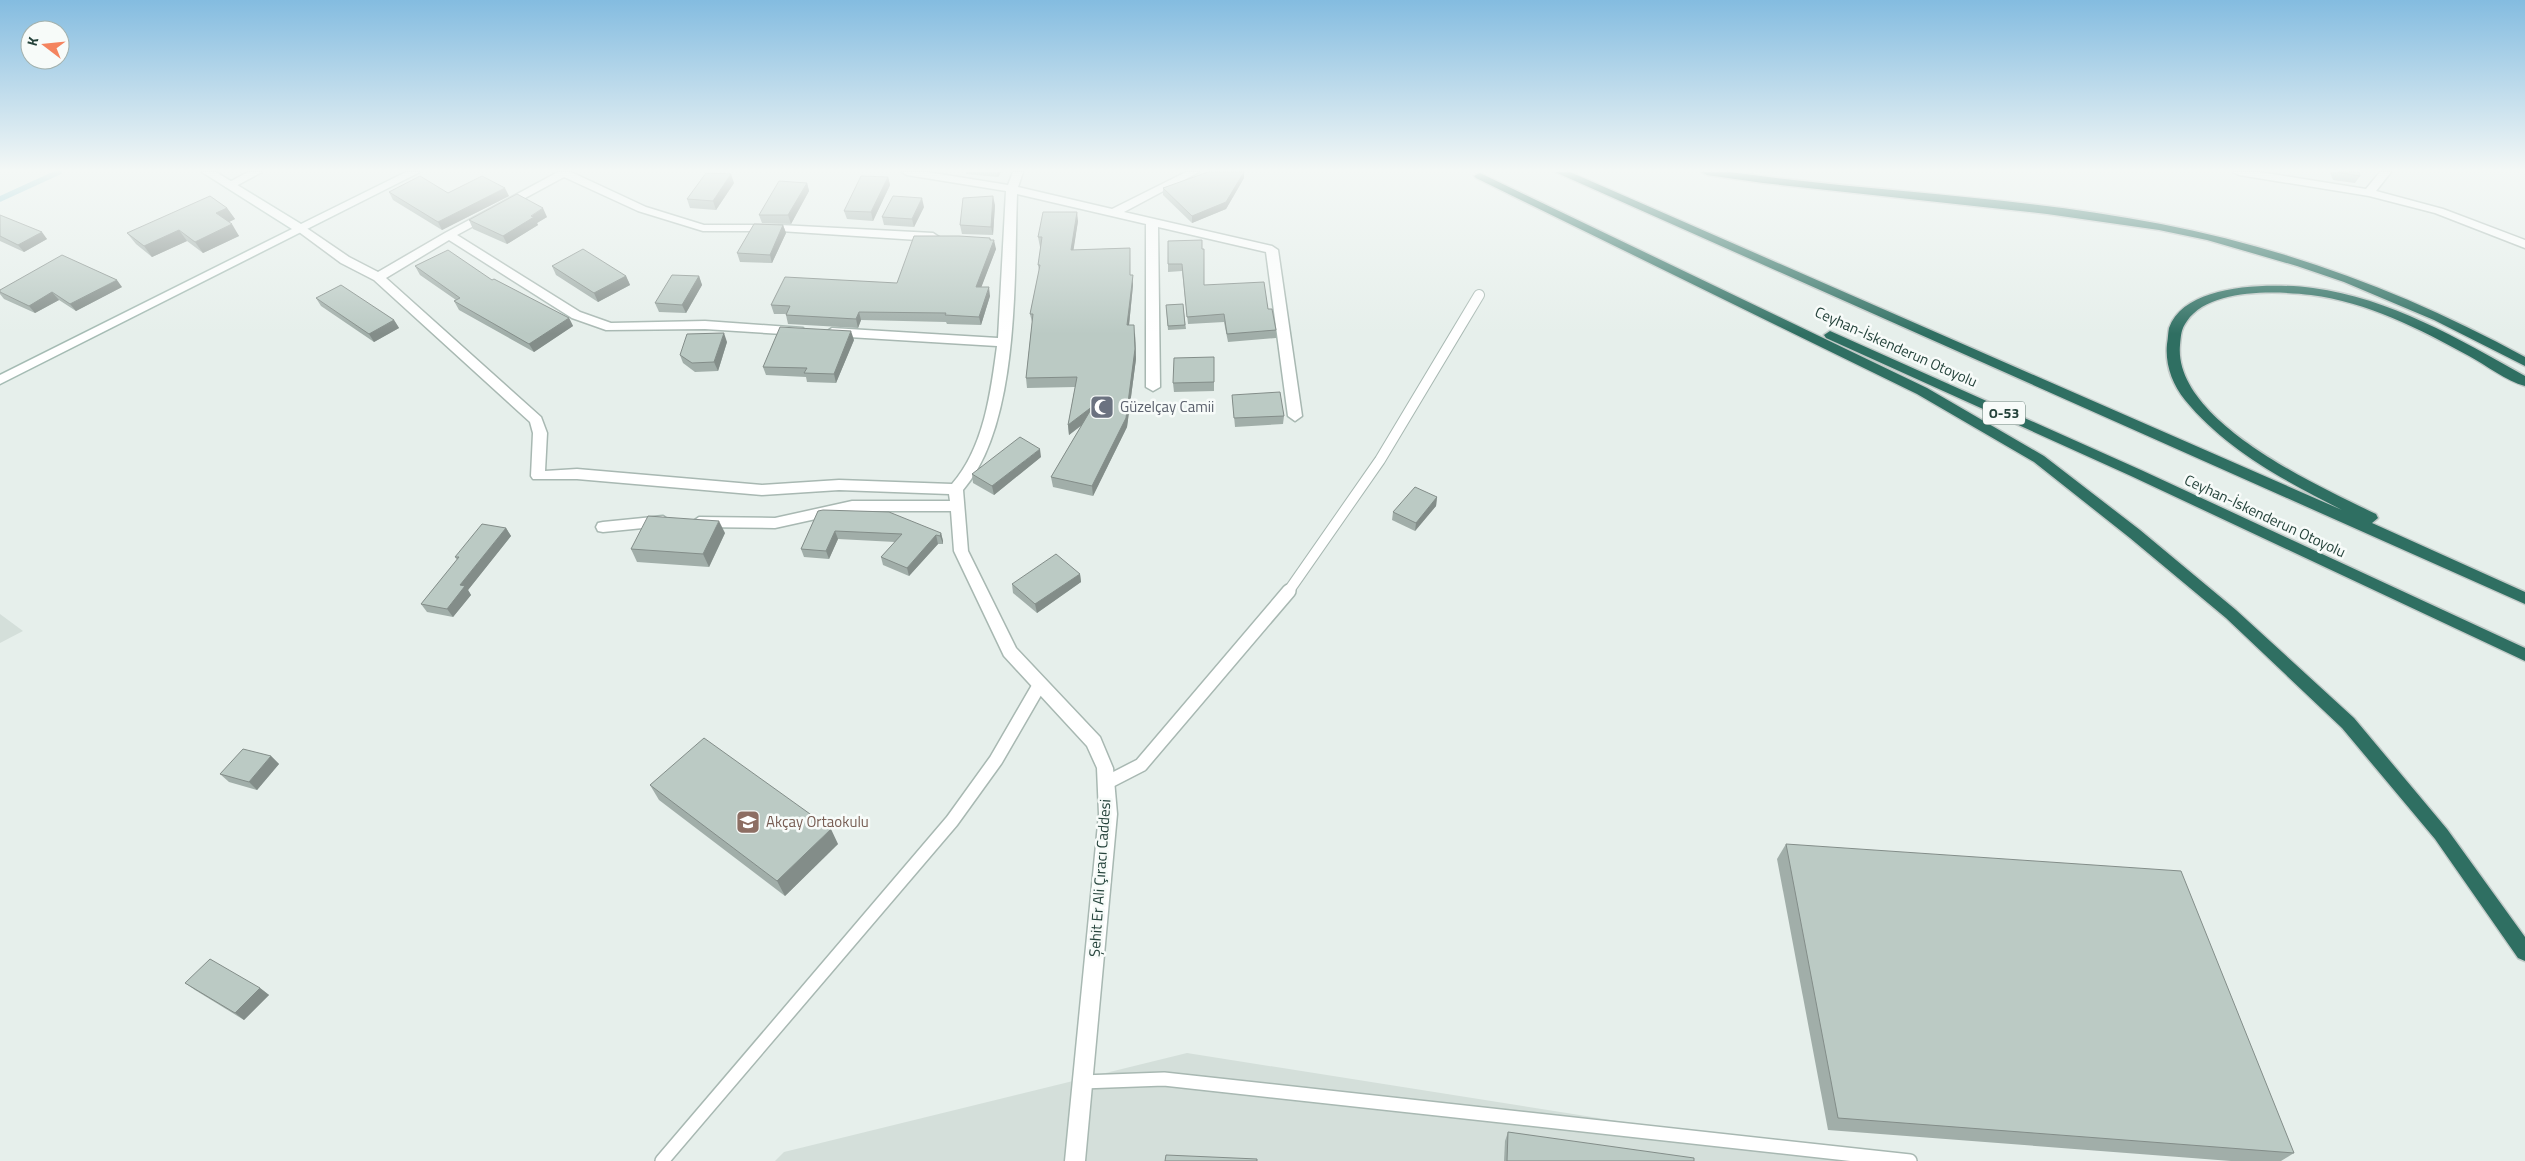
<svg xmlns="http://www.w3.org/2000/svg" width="2525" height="1161" viewBox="0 0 2525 1161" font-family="'Titillium Web',sans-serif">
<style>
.built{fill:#d4dfda}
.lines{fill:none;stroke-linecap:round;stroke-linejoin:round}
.stream{stroke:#8ec9d4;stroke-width:5.5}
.lane-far1-casing{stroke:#a8b8b2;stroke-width:12}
.lane-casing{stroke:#a8b8b2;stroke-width:16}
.street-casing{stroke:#a8b8b2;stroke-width:3}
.secondary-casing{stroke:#a4bbb3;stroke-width:3}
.highway-casing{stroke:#c2cac8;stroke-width:3}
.lane-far1{stroke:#fff;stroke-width:10}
.lane{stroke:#fff;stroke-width:13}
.street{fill:#fff;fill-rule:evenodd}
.secondary{fill:#fff;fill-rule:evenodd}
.highway{fill:#2f6f62;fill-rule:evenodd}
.wall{fill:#a1aea9}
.shaded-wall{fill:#838d89}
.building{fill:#bbcac4;stroke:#838d89}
.labels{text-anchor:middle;stroke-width:5;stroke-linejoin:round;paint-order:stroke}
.shield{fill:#f7fbf9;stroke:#637a73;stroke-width:1}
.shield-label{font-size:14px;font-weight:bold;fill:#24423a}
.street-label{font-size:15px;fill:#24423a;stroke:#f7fbf9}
.worship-label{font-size:15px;fill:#5b616d;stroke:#f7fbf9;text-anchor:start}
.education-label{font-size:15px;fill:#785e54;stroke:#f7fbf9;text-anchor:start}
</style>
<rect width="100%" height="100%" fill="#e6efeb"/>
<g class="built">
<path d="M 0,614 L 23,631 L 0,643 Z"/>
<path d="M 1187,1053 L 1871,1161 L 775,1161 L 784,1152 Z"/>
</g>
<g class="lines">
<path class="stream" d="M 0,199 L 59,172"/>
<g class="lane-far1-casing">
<path id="lane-far1" d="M 1288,592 L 1380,460 L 1479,295"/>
</g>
<g class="lane-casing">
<g id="lane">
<path d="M 1106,783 L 1141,765 L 1289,591"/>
<path d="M 1082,1082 L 1164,1079 L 1910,1161"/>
<path d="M 662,1161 L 952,821 L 996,760 L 1040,684"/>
</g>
</g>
<g class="street-casing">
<g id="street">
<path d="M 248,172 L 262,172 L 234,187 L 226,187 L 224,185 Z"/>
<path d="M 558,172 L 571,172 L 646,207 L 704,225 L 780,225 L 933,233 L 939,237 L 933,241 L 780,231 L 703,231 L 638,211 L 564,177 L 457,235 L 580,312 L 611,323 L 705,321 L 803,328 L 805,331 L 799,335 L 705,329 L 606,330 L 572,318 L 449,240 L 386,278 L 541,417 L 547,433 L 545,471 L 577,469 L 762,485 L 839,480 L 952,484 C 984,448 991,391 997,346 L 832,336 L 826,332 L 832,328 L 998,338 L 1006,191 L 907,175 L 902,172 L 927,172 L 1008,185 L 1013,172 L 1023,172 L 1018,187 L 1112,209 L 1186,172 L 1199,172 L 1124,212 L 1272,246 L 1278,250 L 1302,416 L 1295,421 L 1288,416 L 1266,252 L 1158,227 L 1160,387 L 1153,391 L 1146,387 L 1146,224 L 1017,194 C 1014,277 1020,424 963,490 L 968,551 L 1016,648 L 1100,737 L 1113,768 L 1117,814 L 1085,1161 L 1065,1161 L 1099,814 L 1097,768 L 1087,746 L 1004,656 L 954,551 L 951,511 L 852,511 L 775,528 L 699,527 L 692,522 L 699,517 L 775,518 L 852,501 L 950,501 L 949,494 L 839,490 L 762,495 L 577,479 L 533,479 L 531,476 L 533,433 L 530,422 L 374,280 L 341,263 L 295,229 L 297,227 L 305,227 L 349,257 L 378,272 L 445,233 Z"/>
<path d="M 2233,172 L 2259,172 L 2366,189 L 2380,172 L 2391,172 L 2376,191 L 2443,209 L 2525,240 L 2525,248 L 2435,213 L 2369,196 L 2239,175 Z"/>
<path d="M 663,516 L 670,521 L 663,526 L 603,532 L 598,531 L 596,527 L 598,523 L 603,522 Z"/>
</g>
</g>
<g class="secondary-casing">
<path id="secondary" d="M 202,172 L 216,172 L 301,224 L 406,172 L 420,172 L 0,384 L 0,375 L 292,229 Z"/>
</g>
<g class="highway-casing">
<g id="highway">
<path d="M 1555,172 L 1570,172 L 2342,510 C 2285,481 2226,450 2185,400 C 2172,384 2165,364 2167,344 C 2168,339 2168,333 2169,328 C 2185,282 2274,283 2313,288 C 2390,298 2459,339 2525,376 L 2525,386 C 2506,381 2486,365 2469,356 C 2420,329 2367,302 2311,295 C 2276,291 2210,288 2187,321 C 2181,329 2181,335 2180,345 C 2173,421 2320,487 2376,514 L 2378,518 L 2372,523 L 2525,592 L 2525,604 Z"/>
<path d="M 1701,172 L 1730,172 C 1873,192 2019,196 2161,224 C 2290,249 2410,294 2525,357 L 2525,366 L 2434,320 L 2344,282 L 2297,266 L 2207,240 L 2159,230 L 2047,214 L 1763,183 L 1707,175 Z"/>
<path d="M 1480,173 L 1927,388 L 2044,456 L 2140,530 L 2236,610 L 2354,718 L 2447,829 L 2525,937 L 2525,961 L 2518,958 L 2435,839 L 2342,728 L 2226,618 L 2130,538 L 2034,462 L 1917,394 L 1476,178 L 1474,176 Z"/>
<path d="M 1830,331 L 2141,470 L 2525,648 L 2525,661 L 2131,476 L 1826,338 L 1824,335 Z"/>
</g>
</g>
<use href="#lane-far1" class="lane-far1"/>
<use href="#lane" class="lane"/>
<use href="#street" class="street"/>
<use href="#secondary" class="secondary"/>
<use href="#highway" class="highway"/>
</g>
<g class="wall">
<path d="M 966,172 L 1001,172 L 998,177 L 966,174 Z"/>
<path d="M 2330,172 L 2359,172 L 2360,176 L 2355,183 L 2333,180 Z"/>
<path d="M 888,177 L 890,185 L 873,221 L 847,219 L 844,211 Z"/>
<path d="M 1244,178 L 1226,209 L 1192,223 L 1163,195 L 1163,188 Z"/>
<path d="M 734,183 L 716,210 L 690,208 L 687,199 Z"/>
<path d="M 807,183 L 809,191 L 791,224 L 762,223 L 759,215 Z"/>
<path d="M 389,192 L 448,193 L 509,196 L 442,230 L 393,200 Z"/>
<path d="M 995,205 L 993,235 L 962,234 L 960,225 Z"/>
<path d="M 924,207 L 914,227 L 884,225 L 882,217 Z"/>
<path d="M 227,208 L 235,219 L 229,222 L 239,236 L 203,253 L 187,241 L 152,257 L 136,244 L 127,233 Z"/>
<path d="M 0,215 L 47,239 L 24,252 L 0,241 Z"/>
<path d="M 547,217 L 537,223 L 538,225 L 507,244 L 473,229 L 469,220 Z"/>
<path d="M 1078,221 L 1073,250 L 1130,248 L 1130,275 L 1133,285 L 1129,325 L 1135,334 L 1136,359 L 1127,427 L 1093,496 L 1053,487 L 1051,477 L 1081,426 L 1069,435 L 1068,425 L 1075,387 L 1027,388 L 1026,378 L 1032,322 L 1030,314 L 1039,271 L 1038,265 L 1041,247 L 1040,247 L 1038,237 Z"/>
<path d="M 783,225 L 786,233 L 772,263 L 740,262 L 737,253 Z"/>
<path d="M 991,240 L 996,249 L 981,287 L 990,296 L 981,325 L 947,324 L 946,322 L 861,320 L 858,328 L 788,324 L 786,315 L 786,314 L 774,314 L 771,305 L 897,283 Z"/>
<path d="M 1168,241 L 1204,285 L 1268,309 L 1276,330 L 1276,338 L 1228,342 L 1224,322 L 1188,324 L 1182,271 L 1168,272 Z"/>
<path d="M 415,266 L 492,280 L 569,318 L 573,326 L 534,352 L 459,310 L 454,301 L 456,300 L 420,275 Z"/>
<path d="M 552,266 L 626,276 L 630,285 L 598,302 L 556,275 Z"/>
<path d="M 699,276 L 702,285 L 686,313 L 659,312 L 655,303 Z"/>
<path d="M 122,287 L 76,311 L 59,300 L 35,313 L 4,299 L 0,294 L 0,290 Z"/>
<path d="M 316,298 L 394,320 L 399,328 L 374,342 L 321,306 Z"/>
<path d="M 1183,304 L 1186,329 L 1168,330 L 1166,305 Z"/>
<path d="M 854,340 L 836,383 L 807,382 L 806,377 L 766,375 L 763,367 Z"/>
<path d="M 727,342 L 718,371 L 695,372 L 683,363 L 680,355 Z"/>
<path d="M 1214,357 L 1214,391 L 1174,392 L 1173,383 Z"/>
<path d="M 1232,395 L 1284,416 L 1283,424 L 1235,427 Z"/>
<path d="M 1041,457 L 994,495 L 973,483 L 972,474 Z"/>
<path d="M 1437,497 L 1436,506 L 1415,531 L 1392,520 L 1393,512 Z"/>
<path d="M 818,511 L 941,533 L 943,541 L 943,544 L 938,544 L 909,576 L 883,565 L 881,557 L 895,542 L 838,539 L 829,559 L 804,557 L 801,549 Z"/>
<path d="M 506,528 L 511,536 L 468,590 L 471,595 L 453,617 L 427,612 L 421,604 L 457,560 L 455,557 Z"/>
<path d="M 725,533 L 709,567 L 637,562 L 631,549 Z"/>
<path d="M 1080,574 L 1081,582 L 1037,613 L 1013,593 L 1012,584 Z"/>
<path d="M 271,756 L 279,764 L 257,790 L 229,782 L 220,774 Z"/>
<path d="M 650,785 L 838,844 L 785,896 L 659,800 Z"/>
<path d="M 1786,844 L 2294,1153 L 2281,1161 L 2231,1161 L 1828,1130 L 1777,859 Z"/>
<path d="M 185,983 L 260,988 L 269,995 L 244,1020 L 195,990 Z"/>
<path d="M 1508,1132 L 1694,1161 L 1504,1161 L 1505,1141 Z"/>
</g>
<g class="shaded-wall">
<path d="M 997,172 L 1001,172 L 998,177 Z"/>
<path d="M 1244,172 L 1244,178 L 1226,209 L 1192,223 L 1192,216 Z"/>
<path d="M 731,174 L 734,183 L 716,210 L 713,201 Z"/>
<path d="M 888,177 L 890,185 L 873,221 L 871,212 Z"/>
<path d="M 807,183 L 809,191 L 791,224 L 788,215 Z"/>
<path d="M 505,188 L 509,196 L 442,230 L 438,222 Z"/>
<path d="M 993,196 L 995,205 L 993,235 L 991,227 Z"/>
<path d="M 922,198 L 924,207 L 914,227 L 912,219 Z"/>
<path d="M 227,208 L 235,219 L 223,225 L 216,213 Z"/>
<path d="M 543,208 L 547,217 L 537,223 L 538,225 L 507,244 L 503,236 Z"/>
<path d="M 1077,212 L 1078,221 L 1072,260 L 1071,250 Z"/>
<path d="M 232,224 L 239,236 L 203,253 L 195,242 Z"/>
<path d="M 783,225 L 786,233 L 772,263 L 770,255 Z"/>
<path d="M 179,230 L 187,241 L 152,257 L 144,246 Z"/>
<path d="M 42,232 L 47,239 L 24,252 L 18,245 Z"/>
<path d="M 990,238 L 992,246 L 994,240 L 996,249 L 978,296 L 976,287 Z"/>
<path d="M 1133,275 L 1133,285 L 1128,335 L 1127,325 Z"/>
<path d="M 626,276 L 630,285 L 598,302 L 594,293 Z"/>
<path d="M 699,276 L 702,285 L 686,313 L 682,305 Z"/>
<path d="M 117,280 L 122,287 L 76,311 L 70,304 Z"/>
<path d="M 989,287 L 990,296 L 981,325 L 979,317 Z"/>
<path d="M 52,292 L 59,300 L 35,313 L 29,306 Z"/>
<path d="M 859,312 L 861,320 L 858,328 L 856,319 Z"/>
<path d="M 569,318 L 573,326 L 534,352 L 529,344 Z"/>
<path d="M 394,320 L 399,328 L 374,342 L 369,334 Z"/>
<path d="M 851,331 L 854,340 L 836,383 L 834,374 Z"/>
<path d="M 724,333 L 727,342 L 718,371 L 714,362 Z"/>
<path d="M 1135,334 L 1136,359 L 1127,427 L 1093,496 L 1092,486 Z"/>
<path d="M 1093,406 L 1094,415 L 1069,435 L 1068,425 Z"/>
<path d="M 1040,449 L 1041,457 L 994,495 L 992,486 Z"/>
<path d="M 1437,497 L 1436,506 L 1415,531 L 1416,523 Z"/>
<path d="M 719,521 L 725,533 L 709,567 L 703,554 Z"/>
<path d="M 506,528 L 511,536 L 468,590 L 471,595 L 453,617 L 447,609 L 460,585 Z"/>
<path d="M 835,531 L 838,539 L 829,559 L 826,551 Z"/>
<path d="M 941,533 L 943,541 L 943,544 L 940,536 Z"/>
<path d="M 936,535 L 938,544 L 909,576 L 907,568 Z"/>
<path d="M 1080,574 L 1081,582 L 1037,613 L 1035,604 Z"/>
<path d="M 271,756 L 279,764 L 257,790 L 249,782 Z"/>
<path d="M 831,829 L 838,844 L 785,896 L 777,881 Z"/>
<path d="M 260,988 L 269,995 L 244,1020 L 235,1013 Z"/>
</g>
<g class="building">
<path d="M 1208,172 L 1244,172 L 1226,202 L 1192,216 L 1163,188 Z"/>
<path d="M 2338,172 L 2359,172 L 2360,176 Z"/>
<path d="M 706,173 L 731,174 L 713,201 L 687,199 Z"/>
<path d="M 420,176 L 448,193 L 482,176 L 505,188 L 438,222 L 389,192 Z"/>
<path d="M 861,176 L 888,177 L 871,212 L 844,211 Z"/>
<path d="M 779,181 L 807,183 L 788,215 L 759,215 Z"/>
<path d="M 517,194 L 543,208 L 531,216 L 534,217 L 503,236 L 469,220 Z"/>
<path d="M 210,196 L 227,208 L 216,213 L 232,224 L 195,242 L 179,230 L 144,246 L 127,233 Z"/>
<path d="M 893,196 L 922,198 L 912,219 L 882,217 Z"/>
<path d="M 993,196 L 991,227 L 960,225 L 963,198 Z"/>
<path d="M 1043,212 L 1077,212 L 1071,250 L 1130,248 L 1130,275 L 1133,275 L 1127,325 L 1134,325 L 1135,349 L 1126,418 L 1092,486 L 1051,477 L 1093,406 L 1068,425 L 1077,377 L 1026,378 L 1033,314 L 1030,314 L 1040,265 L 1038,265 L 1042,237 L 1038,237 Z"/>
<path d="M 0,215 L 42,232 L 18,245 L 0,236 Z"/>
<path d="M 754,224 L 783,225 L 770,255 L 737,253 Z"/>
<path d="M 914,236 L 959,236 L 990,238 L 990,240 L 994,240 L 976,287 L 989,287 L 979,317 L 945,315 L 946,313 L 859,312 L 856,319 L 786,315 L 790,306 L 771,305 L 785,277 L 897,283 Z"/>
<path d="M 1202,240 L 1202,249 L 1204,249 L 1204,285 L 1264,282 L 1268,309 L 1272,309 L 1276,330 L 1227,334 L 1224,314 L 1187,317 L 1182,264 L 1168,264 L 1168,241 Z"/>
<path d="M 583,249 L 626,276 L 594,293 L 552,266 Z"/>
<path d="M 448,250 L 492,280 L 494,279 L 569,318 L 529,344 L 454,301 L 460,298 L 415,266 Z"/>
<path d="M 62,255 L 117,280 L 70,304 L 52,292 L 29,306 L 0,292 L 0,290 Z"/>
<path d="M 672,275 L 699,276 L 682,305 L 655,303 Z"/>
<path d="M 341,285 L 394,320 L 369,334 L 316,298 Z"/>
<path d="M 1183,304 L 1185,325 L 1168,326 L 1166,305 Z"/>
<path d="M 780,327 L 851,331 L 834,374 L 804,373 L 807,368 L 763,367 Z"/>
<path d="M 724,333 L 714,362 L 692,363 L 680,355 L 687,334 Z"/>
<path d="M 1214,357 L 1214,382 L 1173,383 L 1174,358 Z"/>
<path d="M 1280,392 L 1284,416 L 1234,418 L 1232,395 Z"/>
<path d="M 1020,437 L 1040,449 L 992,486 L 972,474 Z"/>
<path d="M 1415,487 L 1437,497 L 1416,523 L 1393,512 Z"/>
<path d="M 823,510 L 889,512 L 941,533 L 940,536 L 936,535 L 907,568 L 881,557 L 902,534 L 835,531 L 826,551 L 801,549 L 818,511 Z"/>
<path d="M 648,516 L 719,521 L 703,554 L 631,549 Z"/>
<path d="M 482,524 L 506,528 L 460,585 L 465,586 L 447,609 L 421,604 L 459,557 L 455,557 Z"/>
<path d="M 1056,554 L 1080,574 L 1035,604 L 1012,584 Z"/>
<path d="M 704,738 L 831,829 L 777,881 L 650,785 Z"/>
<path d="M 243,749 L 271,756 L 249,782 L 220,774 Z"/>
<path d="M 1786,844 L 2181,871 L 2294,1153 L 1838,1118 Z"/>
<path d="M 210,959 L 260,988 L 235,1013 L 185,983 Z"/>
<path d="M 1508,1132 L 1694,1158 L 1694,1161 L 1507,1161 Z"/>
<path d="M 1166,1155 L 1257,1159 L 1257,1161 L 1165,1161 Z"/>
</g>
<linearGradient id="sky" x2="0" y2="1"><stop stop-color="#84bce0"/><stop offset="0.51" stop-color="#f4f8f6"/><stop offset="1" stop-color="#f4f8f6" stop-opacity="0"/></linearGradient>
<rect width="2525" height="334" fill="url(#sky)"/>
<defs>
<g id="mosque-square" transform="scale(1.25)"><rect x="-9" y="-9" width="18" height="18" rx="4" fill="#6b7280" stroke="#f7fbf9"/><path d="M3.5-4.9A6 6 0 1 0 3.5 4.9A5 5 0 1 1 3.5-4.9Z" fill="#fff"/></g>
<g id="school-square" transform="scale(1.25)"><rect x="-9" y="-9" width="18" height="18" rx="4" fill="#8d6e63" stroke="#f7fbf9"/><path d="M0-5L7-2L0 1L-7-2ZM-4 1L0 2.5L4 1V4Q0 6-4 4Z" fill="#fff"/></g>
</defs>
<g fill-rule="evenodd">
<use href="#mosque-square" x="1102" y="407"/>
<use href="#school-square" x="748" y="822"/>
</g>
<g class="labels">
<rect class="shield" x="1983" y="401.5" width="42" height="23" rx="4"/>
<g class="shield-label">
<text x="2004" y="418">O-53</text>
</g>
<g class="street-label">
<text transform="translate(1896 347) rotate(24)" y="5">Ceyhan-İskenderun Otoyolu</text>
<text transform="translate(2265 516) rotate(25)" y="5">Ceyhan-İskenderun Otoyolu</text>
<text transform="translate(1100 878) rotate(-86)" y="5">Şehit Er Ali Çıracı Caddesi</text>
</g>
<g class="worship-label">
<text x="1120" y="412">Güzelçay Camii</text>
</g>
<g class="education-label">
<text x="766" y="827">Akçay Ortaokulu</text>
</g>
</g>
<g transform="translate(45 45) rotate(286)"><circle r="24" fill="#f7fbf9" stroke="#a3b1ad"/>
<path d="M0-4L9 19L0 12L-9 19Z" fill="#f4845f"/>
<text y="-8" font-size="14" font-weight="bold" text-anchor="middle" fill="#24423a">K</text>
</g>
</svg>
